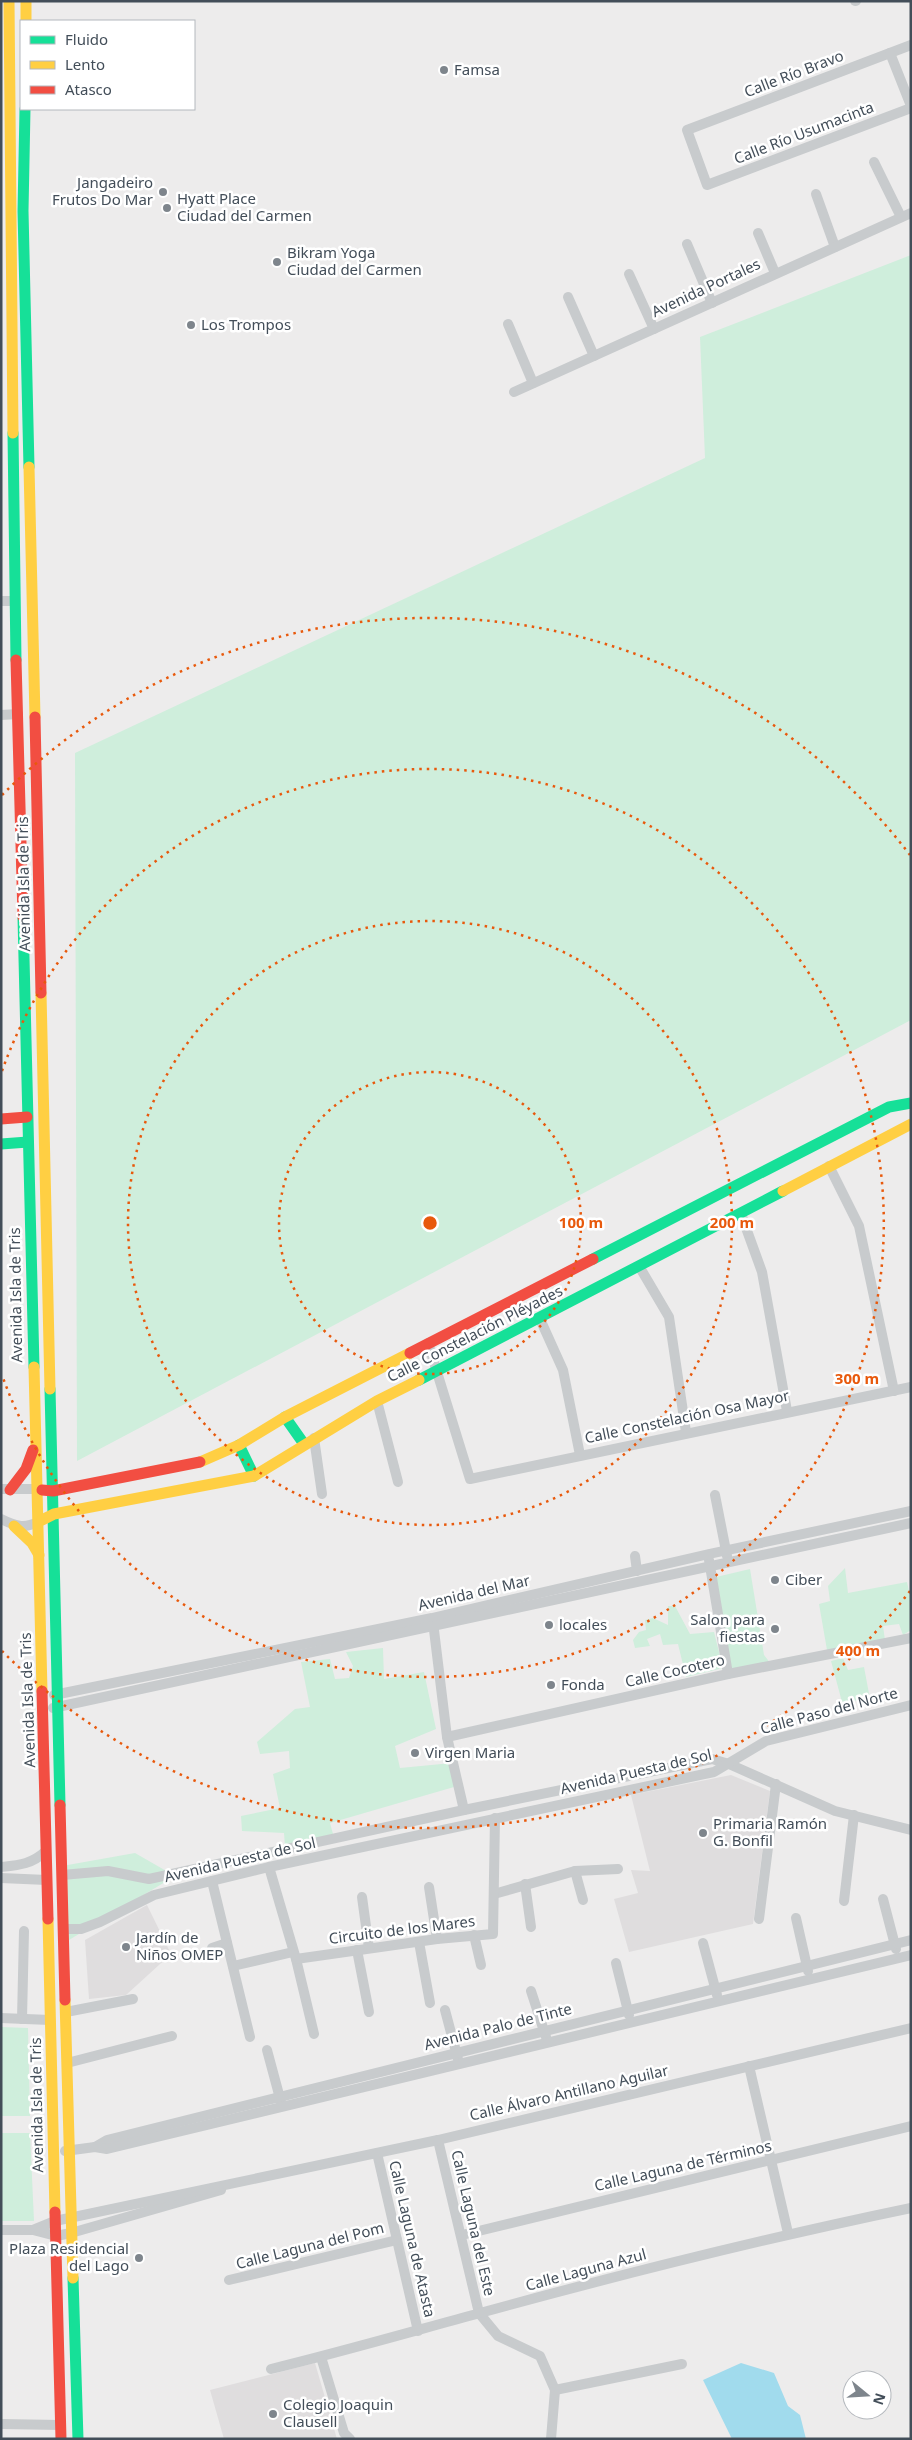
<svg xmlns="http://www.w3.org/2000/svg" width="912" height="2440" viewBox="0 0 912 2440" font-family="'Noto Sans',sans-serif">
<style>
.education{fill:#dfddde}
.green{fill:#cfeedc}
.water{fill:#a1dbed}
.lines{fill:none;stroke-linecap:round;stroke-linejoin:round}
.street{stroke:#c8cbcd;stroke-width:10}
.fast{stroke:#16e098;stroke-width:11}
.slow{stroke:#ffcf43;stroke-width:11}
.jam{stroke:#f24e42;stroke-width:11}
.ring{fill:none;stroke:#e8590c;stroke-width:2.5;stroke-dasharray:2.5 5}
.poi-dot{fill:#7e858c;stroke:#fff;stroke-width:2}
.labels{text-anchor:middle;stroke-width:5;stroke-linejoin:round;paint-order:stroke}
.poi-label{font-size:15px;fill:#434e59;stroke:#fff;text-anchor:start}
.street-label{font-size:15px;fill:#434e59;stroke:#fff}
.centre{fill:#e8590c;stroke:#fff;stroke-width:2.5}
.ring-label{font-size:15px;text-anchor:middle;font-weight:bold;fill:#e8590c;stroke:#fff;stroke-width:5;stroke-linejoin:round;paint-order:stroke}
</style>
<rect width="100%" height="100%" fill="#edecec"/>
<g class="education">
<path d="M 731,1775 L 770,1791 L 753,1924 L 629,1952 L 614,1899 L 638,1893 L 631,1870 L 650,1871 L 631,1795 Z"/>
<path d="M 147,1905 L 171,1954 L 126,1995 L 89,1999 L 85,1940 Z"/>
<path d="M 315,2363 L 337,2439 L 224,2439 L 210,2390 Z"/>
</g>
<g class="green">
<path d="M 911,255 L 911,1020 L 77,1461 L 75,753 L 705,458 L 700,337 Z"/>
<path d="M 845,1568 L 848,1593 L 907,1582 L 911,1601 L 911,1630 L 903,1635 L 899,1624 L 883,1626 L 885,1640 L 827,1650 L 819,1604 L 830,1601 L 828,1586 Z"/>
<path d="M 750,1569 L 764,1655 L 771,1664 L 729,1674 L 712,1578 Z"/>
<path d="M 668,1606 L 675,1606 L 690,1634 L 714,1632 L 723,1668 L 686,1677 L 678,1644 L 663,1645 L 660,1634 L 647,1639 L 650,1646 L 635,1648 L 633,1640 L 639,1632 L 646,1630 L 645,1620 L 653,1618 L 668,1625 Z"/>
<path d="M 383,1648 L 384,1679 L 424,1672 L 436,1729 L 395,1746 L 400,1768 L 452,1763 L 454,1787 L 330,1823 L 333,1834 L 285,1847 L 284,1833 L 242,1831 L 241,1816 L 280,1808 L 273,1774 L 290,1768 L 289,1751 L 260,1754 L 257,1742 L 295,1709 L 310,1707 L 301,1662 L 330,1659 L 335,1679 L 349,1678 L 353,1666 L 346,1652 Z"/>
<path d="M 843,1658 L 848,1670 L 864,1667 L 870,1699 L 842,1702 L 831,1661 Z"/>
<path d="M 135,1853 L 175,1876 L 64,1943 L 62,1866 Z"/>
<path d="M 1,2027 L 28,2028 L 30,2116 L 1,2116 Z"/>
<path d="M 1,2133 L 30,2133 L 34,2221 L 1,2221 Z"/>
</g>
<path class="water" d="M 741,2363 L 774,2373 L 788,2406 L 800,2415 L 806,2439 L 732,2439 L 703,2380 Z"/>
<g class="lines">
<g class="street">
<path d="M 855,1 L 856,1"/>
<path d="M 911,45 L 687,130 L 707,185 L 911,108"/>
<path d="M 890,53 L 911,106"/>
<path d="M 874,162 L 901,217"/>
<path d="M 816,194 L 835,247"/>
<path d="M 758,233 L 775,273"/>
<path d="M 687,244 L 712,303"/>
<path d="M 629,274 L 654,329"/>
<path d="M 568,297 L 594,356"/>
<path d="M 508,324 L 533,383"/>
<path d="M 514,392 L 911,213"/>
<path d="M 1,601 L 15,601"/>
<path d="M 1,715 L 18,714"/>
<path d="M 829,1166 L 859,1226 L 894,1391"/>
<path d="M 741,1214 L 762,1272 L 787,1411"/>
<path d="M 639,1266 L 669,1317 L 686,1432"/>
<path d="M 540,1319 L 563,1370 L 580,1455"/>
<path d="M 428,1343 L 470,1479 L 911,1387"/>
<path d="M 377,1401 L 398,1482"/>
<path d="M 314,1438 L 322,1494"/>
<path d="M 1,1489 L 37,1489"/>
<path d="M 715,1495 L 727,1556"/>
<path d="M 1,1519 C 15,1526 24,1529 38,1522"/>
<path d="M 635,1556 L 637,1571"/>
<path d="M 709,1560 L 728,1674"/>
<path d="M 433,1622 L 447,1737 L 464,1810"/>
<path d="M 54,1695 L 432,1618 L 709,1554 L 911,1511"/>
<path d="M 53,1708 L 911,1523"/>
<path d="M 447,1737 L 728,1674 L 911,1638"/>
<path d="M 1,1867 C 20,1865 32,1864 46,1851"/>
<path d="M 269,1867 L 296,1959 L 314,2034"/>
<path d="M 575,1871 L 583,1900"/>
<path d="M 62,1875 L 108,1871 L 149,1879 L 464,1810 L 712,1759 L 729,1764 L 835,1811 L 911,1830"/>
<path d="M 1,1878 L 47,1880"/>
<path d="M 212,1881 L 250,2037"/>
<path d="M 525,1884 L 531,1927"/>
<path d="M 429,1887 L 437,1939"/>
<path d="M 494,1894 L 575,1871 L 618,1869"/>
<path d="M 362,1897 L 369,1948"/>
<path d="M 883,1899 L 896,1949"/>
<path d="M 844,1901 L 854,1815"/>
<path d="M 796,1918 L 808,1971"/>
<path d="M 759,1919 L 776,1784"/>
<path d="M 63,1929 L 81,1929 L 100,1922 L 154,1895 L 269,1867 L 714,1772 L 766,1741 L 911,1705"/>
<path d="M 474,1935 L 481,1965"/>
<path d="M 419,1942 L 430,2003"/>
<path d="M 703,1943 L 717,1995"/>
<path d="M 212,1948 L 227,1943"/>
<path d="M 357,1950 L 369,2012"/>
<path d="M 296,1959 L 437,1939 L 493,1934 L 495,1818"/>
<path d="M 616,1963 L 629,2015"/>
<path d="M 233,1966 L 293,1952"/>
<path d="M 531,1991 L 546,2037"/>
<path d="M 445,2010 L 458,2059"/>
<path d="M 66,2012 L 133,1999"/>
<path d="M 1,2018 L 50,2020"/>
<path d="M 22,2019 L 24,1931"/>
<path d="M 267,2050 L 281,2102"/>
<path d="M 67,2063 L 172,2036"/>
<path d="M 749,2066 L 788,2233"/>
<path d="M 438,2140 L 479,2313 L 498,2336 L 540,2356 L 555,2390 L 551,2439"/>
<path d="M 95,2147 L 107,2140 L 911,1940"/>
<path d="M 65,2151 L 95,2147 L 107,2149 L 911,1955"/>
<path d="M 377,2153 L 418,2331"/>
<path d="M 1,2230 L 33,2230 L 56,2236 L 71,2233 L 221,2190"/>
<path d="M 33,2230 L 55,2221 L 438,2140 L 911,2028"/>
<path d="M 462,2235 L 911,2126"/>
<path d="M 229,2280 L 397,2240"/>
<path d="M 321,2357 L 344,2433 L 350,2439"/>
<path d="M 271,2369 C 341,2352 410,2332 480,2313 C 622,2274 766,2238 911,2208"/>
<path d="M 555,2390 L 682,2364"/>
<path d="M 1,2424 L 61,2425"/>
</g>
<g class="fast">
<path d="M 25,109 L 23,211 L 29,467"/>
<path d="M 13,433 L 16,660"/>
<path d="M 23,917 L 34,1367"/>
<path d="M 1,1144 L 28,1142"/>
<path d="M 593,1259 L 889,1107 L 911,1103"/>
<path d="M 419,1380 L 783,1191"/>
<path d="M 50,1389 L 60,1805"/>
<path d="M 285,1417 L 304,1444"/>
<path d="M 239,1445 L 254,1476"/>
<path d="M 73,2278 L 78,2439"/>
</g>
<g class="slow">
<path d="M 9,1 L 13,433"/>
<path d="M 26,1 L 26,21"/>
<path d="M 29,467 L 35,717"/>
<path d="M 41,993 L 50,1389"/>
<path d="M 783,1191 L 911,1124"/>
<path d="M 34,1367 L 42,1691"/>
<path d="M 200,1462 L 239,1445 L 285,1417 L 410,1353"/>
<path d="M 42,1520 L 54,1514 L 254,1476 L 377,1401 L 419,1380"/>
<path d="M 14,1526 L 32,1543 L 39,1555"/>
<path d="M 48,1919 L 55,2212"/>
<path d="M 65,2000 L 73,2278"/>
</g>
<g class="jam">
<path d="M 16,660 L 23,917"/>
<path d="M 35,717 L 41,993"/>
<path d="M 1,1119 L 27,1117"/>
<path d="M 410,1353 L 593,1259"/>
<path d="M 10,1490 L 26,1469 L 33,1450"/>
<path d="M 42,1490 L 53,1491 L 200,1462"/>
<path d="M 42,1691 L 48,1919"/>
<path d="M 60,1805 L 65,2000"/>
<path d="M 55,2212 L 61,2439"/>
</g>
</g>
<g class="ring">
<circle cx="430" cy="1223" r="151"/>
<circle cx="430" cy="1223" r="302"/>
<path d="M2 1071A454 454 0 1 1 2 1375"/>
<path d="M910 1591A605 605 0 0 1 2 1651M2 795A605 605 0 0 1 910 855"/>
</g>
<g class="poi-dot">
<circle cx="444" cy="70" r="5"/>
<circle cx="163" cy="192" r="5"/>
<circle cx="167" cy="208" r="5"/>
<circle cx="277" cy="262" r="5"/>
<circle cx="191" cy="325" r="5"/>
<circle cx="775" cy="1580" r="5"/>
<circle cx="549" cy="1625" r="5"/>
<circle cx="775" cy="1629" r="5"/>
<circle cx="551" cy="1685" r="5"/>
<circle cx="415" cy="1753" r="5"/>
<circle cx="703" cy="1833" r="5"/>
<circle cx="126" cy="1947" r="5"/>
<circle cx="139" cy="2258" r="5"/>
<circle cx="273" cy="2414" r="5"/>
</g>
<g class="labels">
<g class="poi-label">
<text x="454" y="75">Famsa</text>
<text x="153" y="188" text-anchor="end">Jangadeiro<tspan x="153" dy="17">Frutos Do Mar</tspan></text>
<text x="177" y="204">Hyatt Place<tspan x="177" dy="17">Ciudad del Carmen</tspan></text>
<text x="287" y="258">Bikram Yoga<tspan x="287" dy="17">Ciudad del Carmen</tspan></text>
<text x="201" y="330">Los Trompos</text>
<text x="785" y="1585">Ciber</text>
<text x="765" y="1625" text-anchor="end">Salon para<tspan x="765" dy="17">fiestas</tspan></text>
<text x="559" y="1630">locales</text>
<text x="561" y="1690">Fonda</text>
<text x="425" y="1758">Virgen Maria</text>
<text x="713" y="1829">Primaria Ramón<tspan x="713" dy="17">G. Bonfil</tspan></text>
<text x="136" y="1943">Jardín de<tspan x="136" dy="17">Niños OMEP</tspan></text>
<text x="129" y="2254" text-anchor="end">Plaza Residencial<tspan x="129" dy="17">del Lago</tspan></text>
<text x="283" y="2410">Colegio Joaquin<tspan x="283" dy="17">Clausell</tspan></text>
</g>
<g class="street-label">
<text transform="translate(794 74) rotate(-21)" y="5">Calle Río Bravo</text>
<text transform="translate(804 133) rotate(-21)" y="5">Calle Río Usumacinta</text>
<text transform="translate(706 288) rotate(-25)" y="5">Avenida Portales</text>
<text transform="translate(24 884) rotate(-91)" y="5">Avenida Isla de Tris</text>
<text transform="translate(16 1295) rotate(-91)" y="5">Avenida Isla de Tris</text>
<text transform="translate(475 1334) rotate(-27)" y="5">Calle Constelación Pléyades</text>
<text transform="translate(687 1417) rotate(-12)" y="5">Calle Constelación Osa Mayor</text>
<text transform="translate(474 1593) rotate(-13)" y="5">Avenida del Mar</text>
<text transform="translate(675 1671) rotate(-13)" y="5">Calle Cocotero</text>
<text transform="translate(28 1700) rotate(-92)" y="5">Avenida Isla de Tris</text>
<text transform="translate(829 1711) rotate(-15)" y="5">Calle Paso del Norte</text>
<text transform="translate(636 1772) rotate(-13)" y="5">Avenida Puesta de Sol</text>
<text transform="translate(240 1860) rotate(-13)" y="5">Avenida Puesta de Sol</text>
<text transform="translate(402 1930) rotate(-7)" y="5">Circuito de los Mares</text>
<text transform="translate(498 2027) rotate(-14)" y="5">Avenida Palo de Tinte</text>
<text transform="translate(569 2093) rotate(-13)" y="5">Calle Álvaro Antillano Aguilar</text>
<text transform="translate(37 2105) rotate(-91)" y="5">Avenida Isla de Tris</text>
<text transform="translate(683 2166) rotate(-13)" y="5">Calle Laguna de Términos</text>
<text transform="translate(473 2223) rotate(77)" y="5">Calle Laguna del Este</text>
<text transform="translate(412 2239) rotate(77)" y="5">Calle Laguna de Atasta</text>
<text transform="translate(310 2246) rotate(-14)" y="5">Calle Laguna del Pom</text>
<text transform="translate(586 2270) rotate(-15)" y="5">Calle Laguna Azul</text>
</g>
</g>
<circle cx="430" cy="1223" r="8" class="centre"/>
<g class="ring-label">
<text x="581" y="1228">100 m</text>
<text x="732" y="1228">200 m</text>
<text x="857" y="1384">300 m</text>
<text x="858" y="1656">400 m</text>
</g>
<rect width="912" height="2440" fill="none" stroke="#434e59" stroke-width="5"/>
<rect x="20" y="20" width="175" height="90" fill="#ffffff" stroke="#b4b8bd"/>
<rect x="30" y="36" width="25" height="8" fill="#16e098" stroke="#b4b8bd"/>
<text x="65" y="45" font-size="15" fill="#434e59">Fluido</text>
<rect x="30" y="61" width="25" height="8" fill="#ffcf43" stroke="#b4b8bd"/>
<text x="65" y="70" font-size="15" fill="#434e59">Lento</text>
<rect x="30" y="86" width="25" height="8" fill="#f24e42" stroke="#b4b8bd"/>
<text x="65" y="95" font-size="15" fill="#434e59">Atasco</text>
<g transform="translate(867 2395) rotate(108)"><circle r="24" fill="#ffffff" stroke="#b4b8bd"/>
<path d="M0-4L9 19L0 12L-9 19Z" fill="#7e858c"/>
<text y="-8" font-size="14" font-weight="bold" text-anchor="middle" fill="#434e59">N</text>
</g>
</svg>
